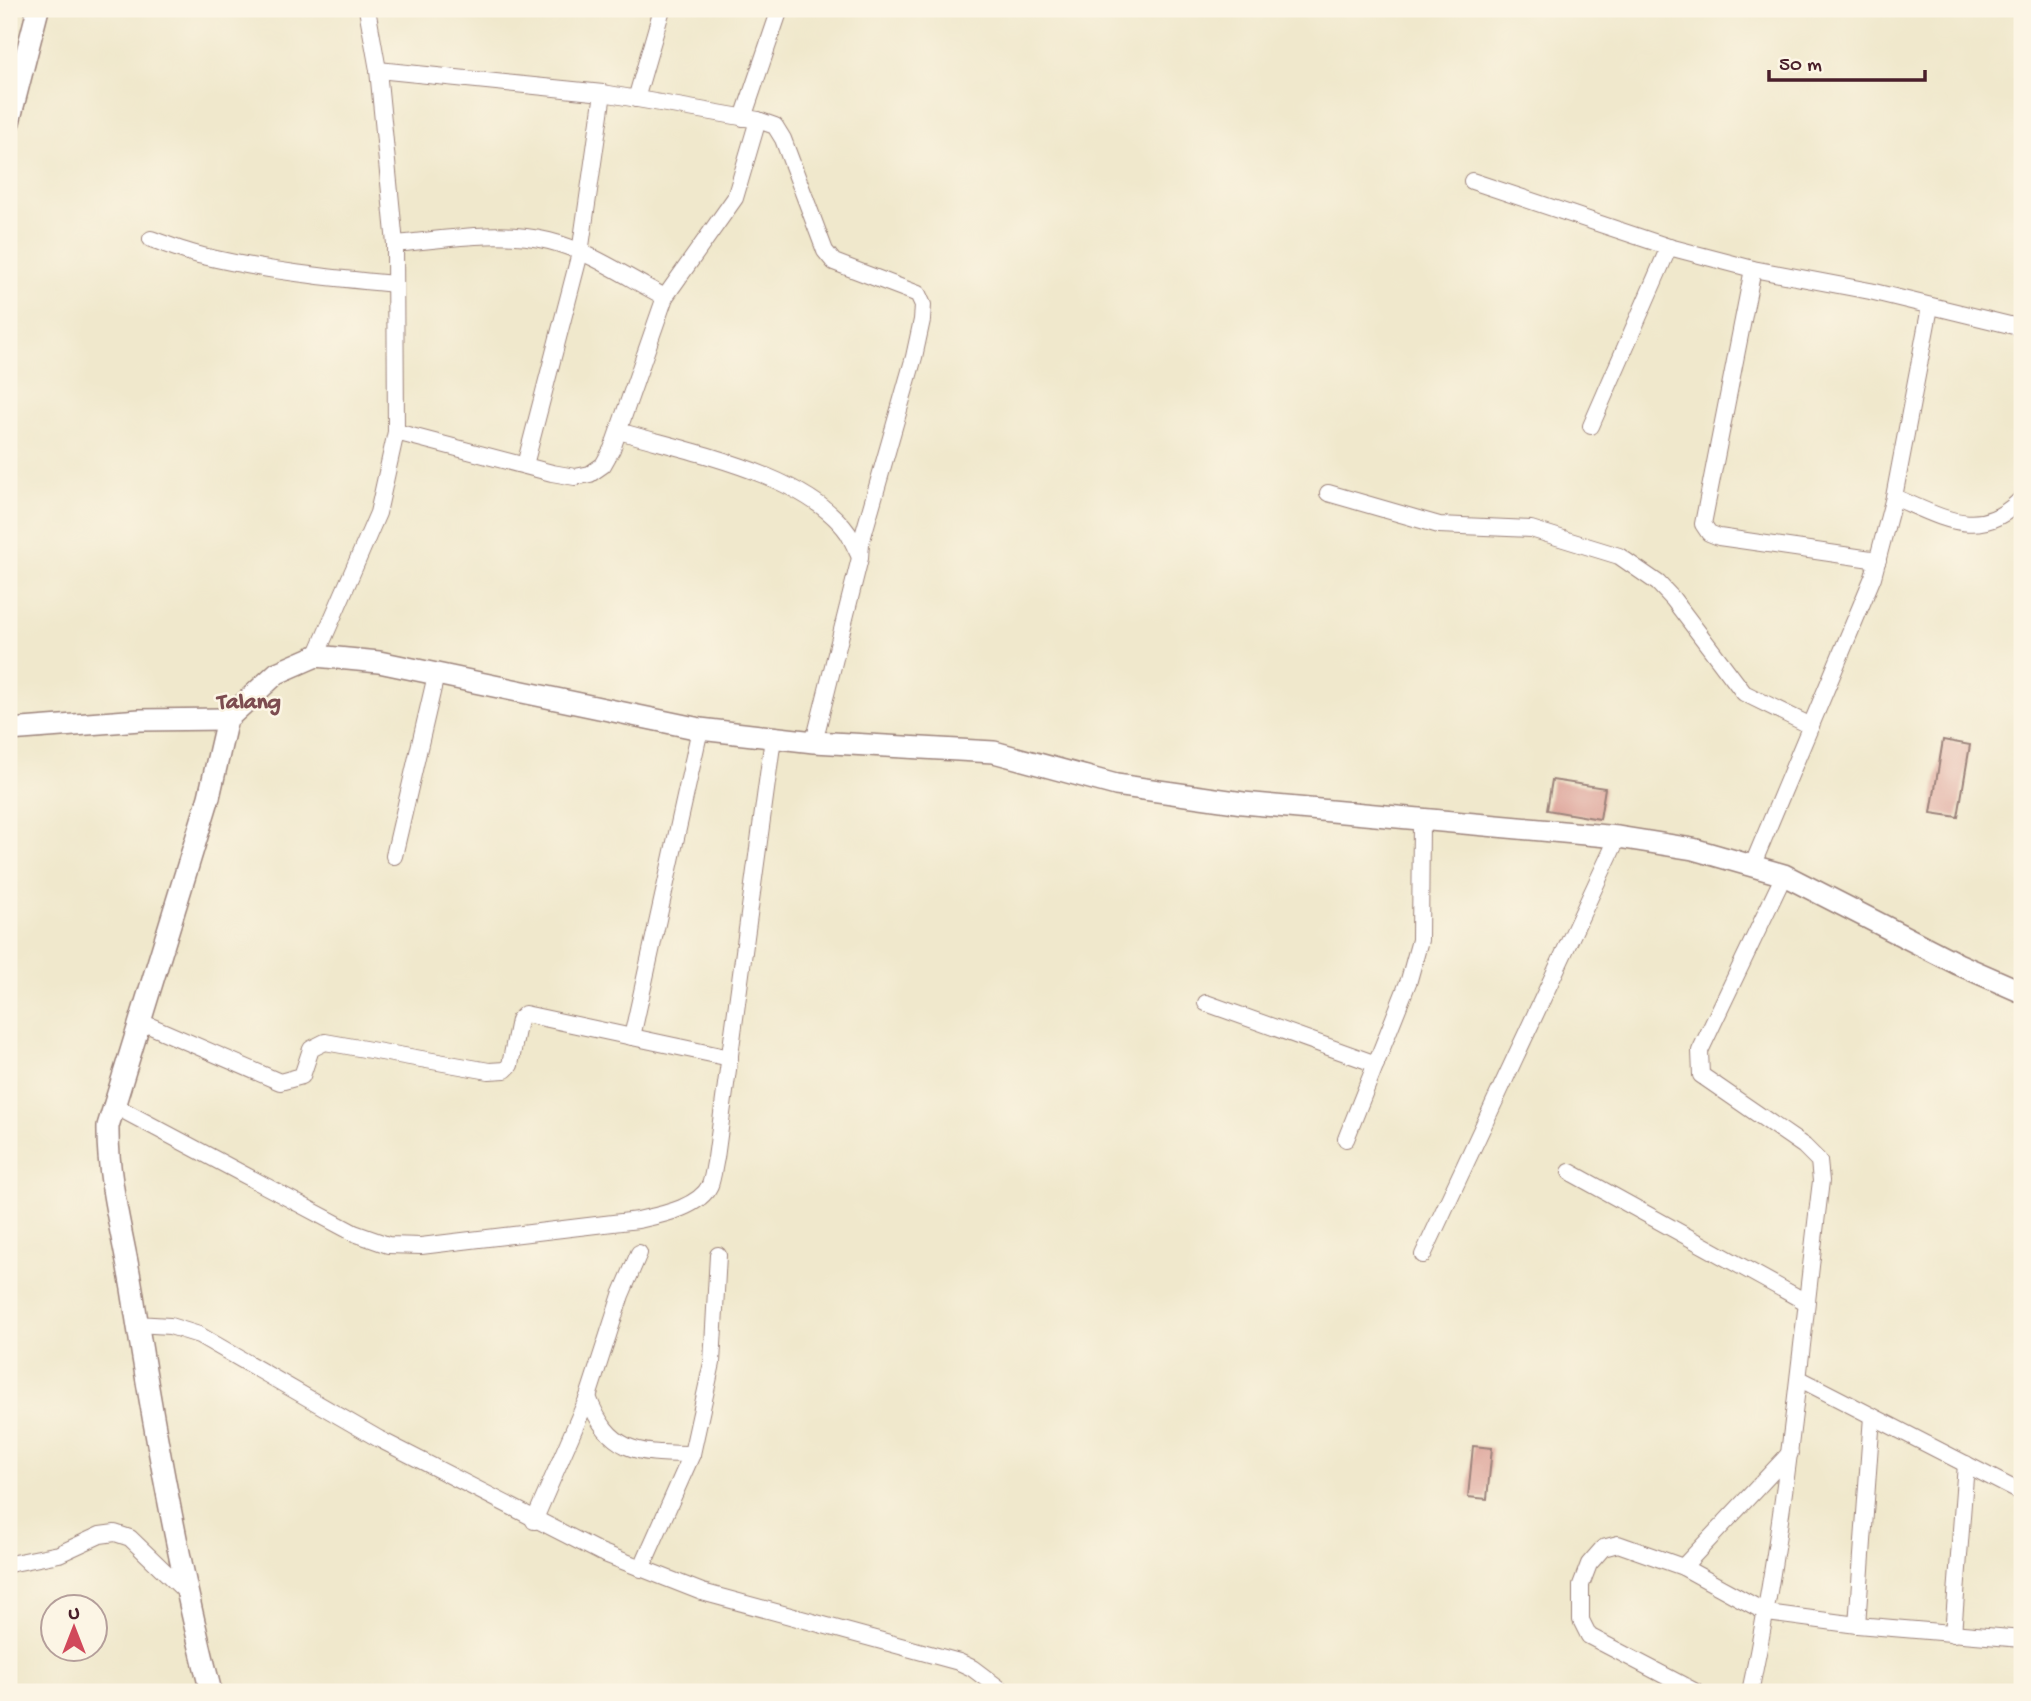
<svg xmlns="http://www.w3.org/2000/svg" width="2031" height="1701" viewBox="0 0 2031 1701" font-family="'Gochi Hand',sans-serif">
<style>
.building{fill:#db9f95}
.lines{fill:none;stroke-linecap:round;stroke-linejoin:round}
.minor-casing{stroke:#9d847c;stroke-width:18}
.tertiary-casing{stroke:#9d847c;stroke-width:24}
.minor{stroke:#fff;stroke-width:16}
.tertiary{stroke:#fff;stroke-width:21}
.labels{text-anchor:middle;stroke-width:5;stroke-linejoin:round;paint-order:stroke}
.quarter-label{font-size:23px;font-weight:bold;fill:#7d4c50;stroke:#fcf5e5}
</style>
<rect width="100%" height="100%" fill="#fcf5e5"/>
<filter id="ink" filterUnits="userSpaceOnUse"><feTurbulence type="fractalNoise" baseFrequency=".0143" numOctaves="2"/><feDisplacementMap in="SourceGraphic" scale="14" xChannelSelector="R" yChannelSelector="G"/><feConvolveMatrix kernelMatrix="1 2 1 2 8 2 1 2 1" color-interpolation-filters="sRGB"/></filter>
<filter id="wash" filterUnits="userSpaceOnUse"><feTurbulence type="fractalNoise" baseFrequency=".00686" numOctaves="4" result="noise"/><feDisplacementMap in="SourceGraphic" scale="28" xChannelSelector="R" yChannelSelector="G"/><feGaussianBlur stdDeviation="1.57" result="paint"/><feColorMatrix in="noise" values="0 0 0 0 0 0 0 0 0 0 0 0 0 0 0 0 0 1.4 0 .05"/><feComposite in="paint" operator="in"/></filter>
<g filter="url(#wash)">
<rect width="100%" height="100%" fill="#f0e8cc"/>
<g id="blocks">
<g class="building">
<path d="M 1943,740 L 1970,745 L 1958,817 L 1931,813 Z"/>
<path d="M 1552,780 L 1605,788 L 1600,819 L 1547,810 Z"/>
<path d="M 1473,1446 L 1492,1448 L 1487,1499 L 1468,1497 Z"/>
</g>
</g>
</g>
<g filter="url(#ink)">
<use href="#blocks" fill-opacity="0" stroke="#9d847c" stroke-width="2"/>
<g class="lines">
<g class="minor-casing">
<g id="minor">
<path d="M 378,70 L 603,93 L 758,120 L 775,126 L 783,139 L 825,251 L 834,262 L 918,294 L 923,305 L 922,320 L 914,357 L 861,543 L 860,558 L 814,742"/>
<path d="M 636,99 L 662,9"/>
<path d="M 743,118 L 780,9"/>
<path d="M 1472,181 L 1669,247 L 1753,269 L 1870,291 L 2022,328"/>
<path d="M 151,239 C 168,245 185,252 203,256 C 266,271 330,278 395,284"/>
<path d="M 395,244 C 447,239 499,229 549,241 C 590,251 628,278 665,297"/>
<path d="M 1753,269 L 1703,524 L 1709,533 L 1719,537 L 1878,560"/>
<path d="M 1591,426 L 1669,247"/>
<path d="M 619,431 C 685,451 806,473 848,533 C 852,540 856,549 860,557"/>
<path d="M 396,432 L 552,473 L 575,477 L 590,474 L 603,465 L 612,449 L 665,297 L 735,198 L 758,120"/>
<path d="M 525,465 L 580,253 L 603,93"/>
<path d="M 1328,493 L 1439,525 L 1531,529 L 1619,556 L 1658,583 L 1673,599 L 1744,693 L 1811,726"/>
<path d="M 1894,497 C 1942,517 1980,543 2022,498"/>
<path d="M 316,656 L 378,513 L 396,432 L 395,244 L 378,70 L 367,9"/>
<path d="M 394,856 L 436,675"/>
<path d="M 1753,864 L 1873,577 L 1894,497 L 1930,307"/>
<path d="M 1206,1003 L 1376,1064"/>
<path d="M 139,1021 L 280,1082 L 302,1076 L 311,1049 L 325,1042 L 489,1071 L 505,1070 L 510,1065 L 519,1020 L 525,1014 L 730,1058"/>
<path d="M 632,1037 L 700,729"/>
<path d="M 113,1105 L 354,1233 L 388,1245 L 421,1246 L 638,1220 C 660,1215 699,1208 710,1185 C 713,1177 714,1166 716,1158 L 773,738"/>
<path d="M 1346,1139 L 1409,980 L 1420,940 L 1421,821"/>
<path d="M 1570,1172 L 1806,1302"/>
<path d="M 1423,1255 L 1618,837"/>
<path d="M 136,1324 L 170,1326 L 199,1335 L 379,1439 L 600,1552 L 702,1592 L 959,1662 L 972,1668 L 1004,1692"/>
<path d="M 1800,1379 L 2022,1493"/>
<path d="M 588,1397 C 610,1454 637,1453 692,1454"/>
<path d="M 534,1521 L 588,1397 L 621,1295 L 639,1253"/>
<path d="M 9,1564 L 59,1554 L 100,1535 L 115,1533 L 130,1538 L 186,1592"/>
<path d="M 1683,1567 L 1790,1453"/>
<path d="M 641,1569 L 692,1454 L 712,1363 L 718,1255"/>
<path d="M 1857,1625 L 1872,1416"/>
<path d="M 1953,1634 L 1966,1464"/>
<path d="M 1696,1692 L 1589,1636 L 1581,1620 L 1581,1585 L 1589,1564 L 1603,1548 L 1618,1544 L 1683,1567 L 1767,1613 L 1857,1625 L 2022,1639"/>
<path d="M 1750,1692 C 1786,1523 1800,1352 1821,1181 L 1819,1161 L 1804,1146 L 1701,1075 L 1700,1051 L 1784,875"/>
</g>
</g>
<g class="tertiary-casing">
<g id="tertiary">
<path d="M 9,122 L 38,9"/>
<path d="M 9,730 L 140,720 L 227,719"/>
<path d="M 211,1692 C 177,1559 153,1425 132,1289 C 123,1235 107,1181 108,1126 L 209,797 L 227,719 L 277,673 L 316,656 L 379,662 L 700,729 L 814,742 L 994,752 L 1116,785 L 1243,803 L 1618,837 L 1693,849 L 1784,875 L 1958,964 L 2022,992"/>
</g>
</g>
<use href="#minor" class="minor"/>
<use href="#tertiary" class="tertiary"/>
</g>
</g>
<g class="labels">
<g class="quarter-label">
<text x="249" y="708">Talang</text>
</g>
</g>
<rect width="2031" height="1701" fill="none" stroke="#fcf5e5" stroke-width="35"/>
<g transform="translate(74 1628)"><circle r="33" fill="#fcf5e5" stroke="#b59f9b" stroke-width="2"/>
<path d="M0-5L12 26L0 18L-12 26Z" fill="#d1495b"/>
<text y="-10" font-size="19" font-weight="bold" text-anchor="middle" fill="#4a1f2b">U</text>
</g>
<path d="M1769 70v10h156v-10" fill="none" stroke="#4a1f2b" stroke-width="3.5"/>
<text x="1779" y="70" font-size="21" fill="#4a1f2b" stroke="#fcf5e5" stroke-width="5" paint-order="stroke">50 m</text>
</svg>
